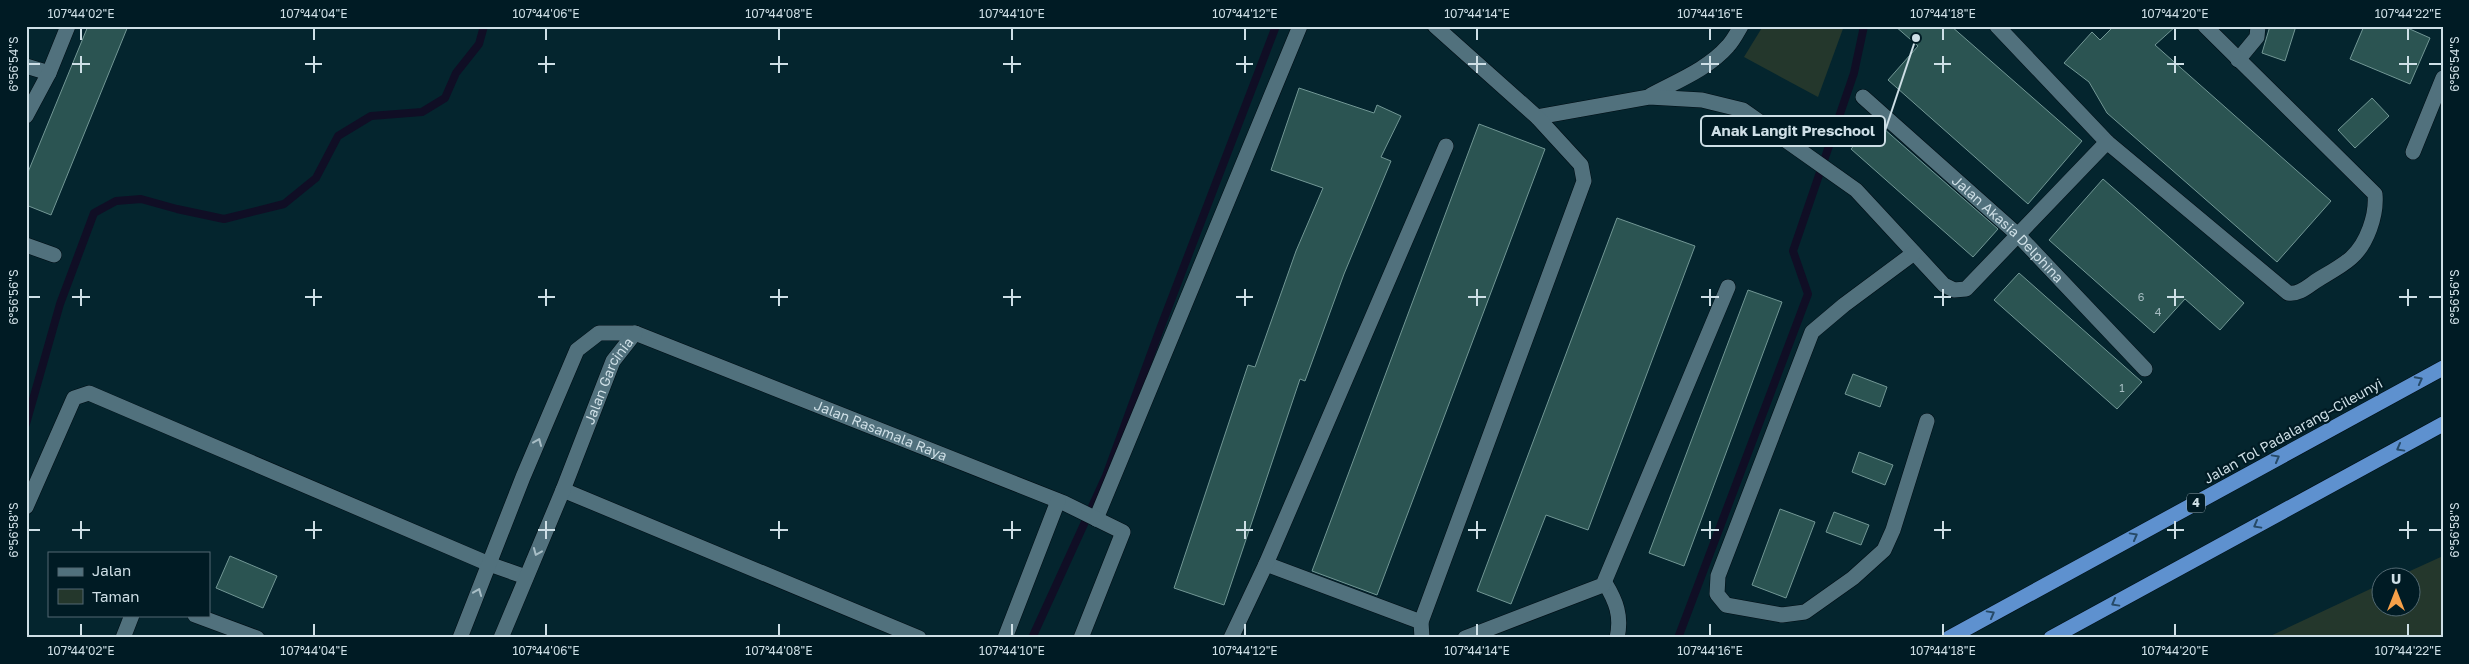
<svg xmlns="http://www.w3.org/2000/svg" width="2469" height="664" viewBox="0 0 2469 664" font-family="'Golos Text',sans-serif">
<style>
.green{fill:#24372c}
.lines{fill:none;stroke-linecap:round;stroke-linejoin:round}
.stream{stroke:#100e25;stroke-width:8}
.building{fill:#2b5452;stroke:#729795}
.minor-casing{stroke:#000d14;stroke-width:16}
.highway-casing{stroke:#000d14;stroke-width:16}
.minor{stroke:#51717d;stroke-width:15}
.highway{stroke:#5e91cf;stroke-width:15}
.oneway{stroke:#264a68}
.oneway2{stroke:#a8bec6}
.ticks{fill:none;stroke:#cedfe6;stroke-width:2}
.labels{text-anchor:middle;stroke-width:4.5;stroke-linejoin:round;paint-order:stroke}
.number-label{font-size:11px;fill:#a5bcc1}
.shield{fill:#001b24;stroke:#90a4ac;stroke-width:1}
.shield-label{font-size:12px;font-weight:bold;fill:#cedfe6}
.street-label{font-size:14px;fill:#cedfe6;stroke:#001b24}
.leader{fill:none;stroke:#cedfe6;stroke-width:2}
.callout-dot{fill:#cedfe6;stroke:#001b24;stroke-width:2}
.callout{fill:#001b24;stroke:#cedfe6;stroke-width:2}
.callout-label{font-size:15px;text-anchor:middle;font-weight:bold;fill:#cedfe6}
.neatline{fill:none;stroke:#cedfe6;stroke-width:2}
.ticks-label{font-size:12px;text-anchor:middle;fill:#cedfe6}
</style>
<rect width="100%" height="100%" fill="#04252e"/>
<g class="green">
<path d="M 1763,26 L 1844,26 L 1818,97 L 1744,57 Z"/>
<path d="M 2443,556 L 2443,638 L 2266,638 L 2381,584 L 2382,606 L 2412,606 L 2412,576 L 2399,576 Z"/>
</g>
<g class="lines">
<g class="stream">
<path d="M 26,424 L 60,304 L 94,213 L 116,201 L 141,199 L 177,209 L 224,219 L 284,204 L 316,178 L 338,136 L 371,116 L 422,112 L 445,98 L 456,73 L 479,44 L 484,26"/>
<path d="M 1032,638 L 1106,476 L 1160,329 L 1276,26"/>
<path d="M 1678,638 L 1808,294 L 1793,251 L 1854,73 L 1864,26"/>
</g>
</g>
<g class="building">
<path d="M 88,26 L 128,26 L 51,215 L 26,205 L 26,177 Z"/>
<path d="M 1895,26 L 1951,26 L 2082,141 L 2028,204 L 1888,80 L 1918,46 Z"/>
<path d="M 2114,26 L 2176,26 L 2155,45 L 2331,201 L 2277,262 L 2107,113 L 2089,82 L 2064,63 L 2092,32 L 2100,40 Z"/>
<path d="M 2270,26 L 2296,26 L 2285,61 L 2262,53 Z"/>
<path d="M 2364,26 L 2403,26 L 2430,38 L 2410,84 L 2350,59 Z"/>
<path d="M 1299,88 L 1374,113 L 1377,105 L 1401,116 L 1381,157 L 1391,161 L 1344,274 L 1305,381 L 1300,379 L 1224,605 L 1174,588 L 1248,365 L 1255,367 L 1296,251 L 1323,188 L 1271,170 Z"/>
<path d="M 2372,98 L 2389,116 L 2355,148 L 2338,130 Z"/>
<path d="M 1875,121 L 1998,229 L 1973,257 L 1851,149 Z"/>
<path d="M 1479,124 L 1545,149 L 1377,595 L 1312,571 Z"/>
<path d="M 2103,179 L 2244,303 L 2220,330 L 2185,299 L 2154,333 L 2049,240 Z"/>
<path d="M 1617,218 L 1695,246 L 1588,530 L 1546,515 L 1511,604 L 1477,591 Z"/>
<path d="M 2019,273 L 2142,382 L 2117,409 L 1994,300 Z"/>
<path d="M 1748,290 L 1782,302 L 1684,566 L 1649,553 Z"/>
<path d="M 1853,374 L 1887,387 L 1880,407 L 1845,394 Z"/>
<path d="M 1859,452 L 1893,465 L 1885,485 L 1852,472 Z"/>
<path d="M 1780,509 L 1815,522 L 1786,598 L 1752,585 Z"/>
<path d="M 1834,512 L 1869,525 L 1861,545 L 1826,532 Z"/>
<path d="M 230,556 L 277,576 L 263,608 L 216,588 Z"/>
</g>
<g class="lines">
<g class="minor-casing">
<g id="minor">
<path d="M 1997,26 L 2107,142"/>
<path d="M 2238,60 L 2257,37 L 2258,26"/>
<path d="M 26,66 L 49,73"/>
<path d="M 1651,95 C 1677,81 1708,69 1728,46 C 1733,41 1737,33 1741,26"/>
<path id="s1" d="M 1863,97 L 2018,235 L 2145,369"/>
<path d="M 26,116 L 49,73 L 68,26"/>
<path d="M 1537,117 L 1649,97 L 1702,100 L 1743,110 L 1856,190 L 1944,285 L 1954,290 L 1966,289 L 2107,142 L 2288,293 C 2300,295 2309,285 2319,279 C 2329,273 2342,266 2351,258 C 2367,244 2377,215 2375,194 L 2205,26"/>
<path d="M 2413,152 L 2443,78"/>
<path d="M 26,245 L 54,255"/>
<path d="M 1914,253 L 1844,305 L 1812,332 L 1718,576 L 1717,594 L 1726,605 L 1782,615 L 1805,612 L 1853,578 L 1884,550 L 1893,530 L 1927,421"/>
<path d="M 563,490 L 919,638"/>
<path d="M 26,507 L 74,398 L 89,393 L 489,564 L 526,577"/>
<path d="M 1096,519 L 1300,26"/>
<path d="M 1266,564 L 1421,622"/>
<path d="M 1605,583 C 1616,601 1622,616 1617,638"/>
<path d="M 195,615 L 257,638"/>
<path d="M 123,638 L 132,615"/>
<path id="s2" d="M 460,638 L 523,477 L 577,350 L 599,333 L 635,333 L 1064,503 L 1123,532 L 1081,638"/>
<path id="s3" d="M 501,638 L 563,490 L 613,361 L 635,333"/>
<path d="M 1005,638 L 1058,501"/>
<path d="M 1231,638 L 1266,564 L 1446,146"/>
<path d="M 1422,638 L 1421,622 L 1584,181 L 1581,165 L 1537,117 L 1435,26"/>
<path d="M 1465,638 L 1603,585 L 1728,287"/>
</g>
</g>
<g class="highway-casing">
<g id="highway">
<path d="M 1949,638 L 2443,368"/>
<path d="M 2051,638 L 2443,424"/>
</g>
</g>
<use href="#minor" class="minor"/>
<use href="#highway" class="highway"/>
</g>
<defs><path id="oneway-chevron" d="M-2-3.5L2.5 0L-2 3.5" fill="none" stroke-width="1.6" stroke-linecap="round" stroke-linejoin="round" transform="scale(1.25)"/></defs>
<g class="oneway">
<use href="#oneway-chevron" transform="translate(2419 380) rotate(-28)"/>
<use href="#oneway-chevron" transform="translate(2400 448) rotate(151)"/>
<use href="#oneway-chevron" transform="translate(2276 458) rotate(-29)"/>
<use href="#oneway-chevron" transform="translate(2257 525) rotate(151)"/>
<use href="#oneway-chevron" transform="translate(2134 536) rotate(-29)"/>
<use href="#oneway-chevron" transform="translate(2115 603) rotate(151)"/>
<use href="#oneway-chevron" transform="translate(1991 614) rotate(-29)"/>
</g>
<g class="oneway2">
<use href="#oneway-chevron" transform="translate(538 442) rotate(-67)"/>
<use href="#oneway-chevron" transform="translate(537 552) rotate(113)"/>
<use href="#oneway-chevron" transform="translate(478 592) rotate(-68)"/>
</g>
<path class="ticks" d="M 81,28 L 81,40M 314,28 L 314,40M 546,28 L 546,40M 779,28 L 779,40M 1012,28 L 1012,40M 1245,28 L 1245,40M 1477,28 L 1477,40M 1710,28 L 1710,40M 1943,28 L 1943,40M 2175,28 L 2175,40M 2408,28 L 2408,40M 81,56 L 81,73M 314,56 L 314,73M 546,56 L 546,73M 779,56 L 779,73M 1012,56 L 1012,73M 1245,56 L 1245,73M 1477,56 L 1477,73M 1710,56 L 1710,73M 1943,56 L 1943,73M 2175,56 L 2175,73M 2408,56 L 2408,73M 28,64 L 40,64M 72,64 L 90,64M 305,64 L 322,64M 538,64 L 555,64M 770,64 L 788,64M 1003,64 L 1021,64M 1236,64 L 1253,64M 1468,64 L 1486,64M 1701,64 L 1719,64M 1934,64 L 1951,64M 2167,64 L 2184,64M 2399,64 L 2417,64M 2429,64 L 2442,64M 81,289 L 81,306M 314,289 L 314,306M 546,289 L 546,306M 779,289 L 779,306M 1012,289 L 1012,306M 1245,289 L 1245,306M 1477,289 L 1477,306M 1710,289 L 1710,306M 1943,289 L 1943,306M 2175,289 L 2175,306M 2408,289 L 2408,306M 28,297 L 40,297M 72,297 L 90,297M 305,297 L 322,297M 538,297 L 555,297M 770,297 L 788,297M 1003,297 L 1021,297M 1236,297 L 1253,297M 1468,297 L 1486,297M 1701,297 L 1719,297M 1934,297 L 1951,297M 2167,297 L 2184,297M 2399,297 L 2417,297M 2429,297 L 2442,297M 81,521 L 81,539M 314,521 L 314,539M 546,521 L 546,539M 779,521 L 779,539M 1012,521 L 1012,539M 1245,521 L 1245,539M 1477,521 L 1477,539M 1710,521 L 1710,539M 1943,521 L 1943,539M 2175,521 L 2175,539M 2408,521 L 2408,539M 28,530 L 40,530M 72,530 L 90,530M 305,530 L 322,530M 538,530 L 555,530M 770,530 L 788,530M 1003,530 L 1021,530M 1236,530 L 1253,530M 1468,530 L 1486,530M 1701,530 L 1719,530M 1934,530 L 1951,530M 2167,530 L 2184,530M 2399,530 L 2417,530M 2429,530 L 2442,530M 81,624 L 81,636M 314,624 L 314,636M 546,624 L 546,636M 779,624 L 779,636M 1012,624 L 1012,636M 1245,624 L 1245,636M 1477,624 L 1477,636M 1710,624 L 1710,636M 1943,624 L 1943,636M 2175,624 L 2175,636M 2408,624 L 2408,636"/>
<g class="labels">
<g class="number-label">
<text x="2141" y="301">6</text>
<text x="2158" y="316">4</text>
<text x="2122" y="392">1</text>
</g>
<rect class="shield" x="2187" y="493.5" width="18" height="19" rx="4"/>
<g class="shield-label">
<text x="2196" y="507">4</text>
</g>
<g class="street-label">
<text dy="5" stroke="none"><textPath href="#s1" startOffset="196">Jalan Akasia Delphina</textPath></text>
<text dy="5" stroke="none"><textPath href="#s3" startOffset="279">Jalan Garcinia</textPath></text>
<text dy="5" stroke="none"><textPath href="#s2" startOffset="639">Jalan Rasamala Raya</textPath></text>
<text transform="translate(2293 431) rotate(-29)" y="5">Jalan Tol Padalarang–Cileunyi</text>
</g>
</g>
<path class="leader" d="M1916 38L1885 131"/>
<circle class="callout-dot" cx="1916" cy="38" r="5"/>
<rect class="callout" x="1701" y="116" width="184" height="30" rx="5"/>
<g class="callout-label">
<text x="1793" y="136">Anak Langit Preschool</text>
</g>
<rect width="2469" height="664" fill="none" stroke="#001b24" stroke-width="55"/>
<rect x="48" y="552" width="162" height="65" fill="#001b24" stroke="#526972"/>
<rect x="58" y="568" width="25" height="8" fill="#51717d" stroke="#526972"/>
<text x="92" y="576" font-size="15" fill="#cedfe6">Jalan</text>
<rect x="58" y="589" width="25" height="15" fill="#24372c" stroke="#526972"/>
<text x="92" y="602" font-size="15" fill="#cedfe6">Taman</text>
<g transform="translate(2396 592)"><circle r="24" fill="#001b24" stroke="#526972"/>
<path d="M0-4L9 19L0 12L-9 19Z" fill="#f7a149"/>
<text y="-8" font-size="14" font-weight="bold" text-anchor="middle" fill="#cedfe6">U</text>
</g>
<rect x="28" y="28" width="2414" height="608" class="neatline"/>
<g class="ticks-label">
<text x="81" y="18">107°44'02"E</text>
<text x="314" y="18">107°44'04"E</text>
<text x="546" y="18">107°44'06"E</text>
<text x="779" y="18">107°44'08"E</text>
<text x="1012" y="18">107°44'10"E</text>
<text x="1245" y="18">107°44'12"E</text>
<text x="1477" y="18">107°44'14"E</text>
<text x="1710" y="18">107°44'16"E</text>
<text x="1943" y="18">107°44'18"E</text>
<text x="2175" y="18">107°44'20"E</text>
<text x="2408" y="18">107°44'22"E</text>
<text transform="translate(14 64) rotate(-90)" y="4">6°56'54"S</text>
<text transform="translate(2455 64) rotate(-90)" y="4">6°56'54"S</text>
<text transform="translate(14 297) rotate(-90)" y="4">6°56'56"S</text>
<text transform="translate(2455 297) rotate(-90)" y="4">6°56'56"S</text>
<text transform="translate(14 530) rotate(-90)" y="4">6°56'58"S</text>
<text transform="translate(2455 530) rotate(-90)" y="4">6°56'58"S</text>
<text x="81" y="655">107°44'02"E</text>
<text x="314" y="655">107°44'04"E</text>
<text x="546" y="655">107°44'06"E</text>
<text x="779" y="655">107°44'08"E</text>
<text x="1012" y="655">107°44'10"E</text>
<text x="1245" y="655">107°44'12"E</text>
<text x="1477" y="655">107°44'14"E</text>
<text x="1710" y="655">107°44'16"E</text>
<text x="1943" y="655">107°44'18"E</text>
<text x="2175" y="655">107°44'20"E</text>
<text x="2408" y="655">107°44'22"E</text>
</g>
</svg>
